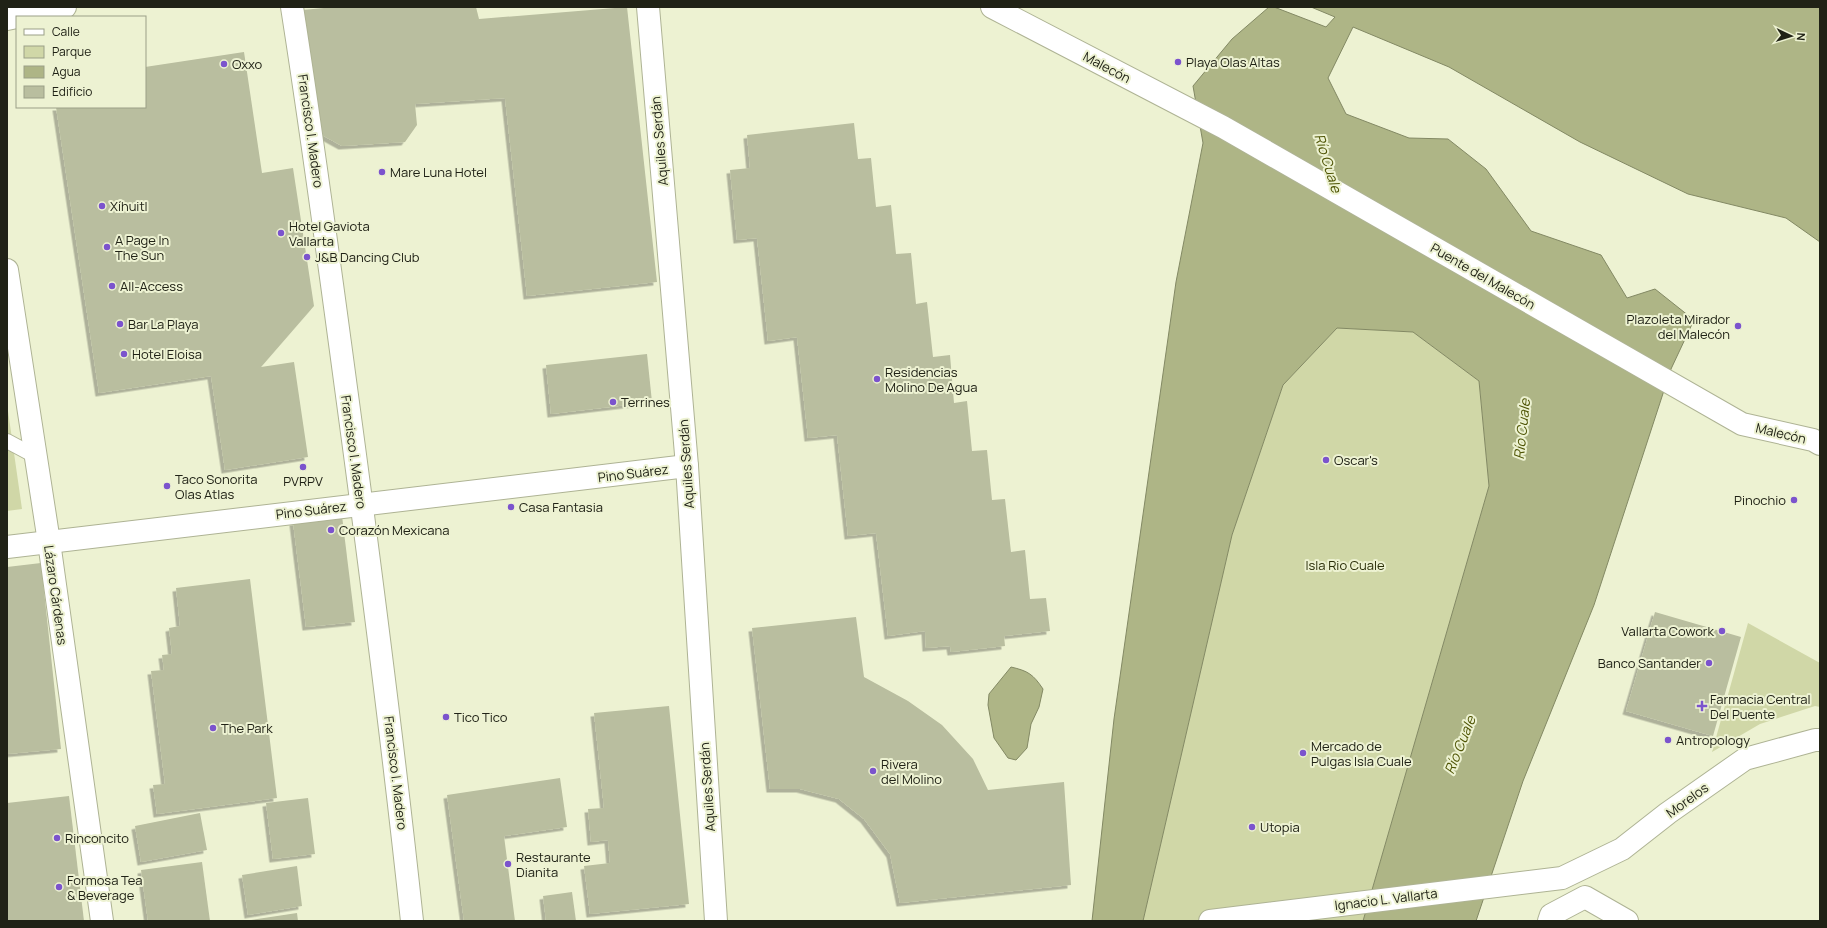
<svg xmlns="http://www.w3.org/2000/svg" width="1827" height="928" viewBox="0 0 1827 928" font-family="Manrope,sans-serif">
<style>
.green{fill:#d0d7a7}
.water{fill:#aeb586;stroke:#838964}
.building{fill:#b9be9f;filter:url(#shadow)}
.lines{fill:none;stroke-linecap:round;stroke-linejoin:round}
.lane-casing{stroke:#aeb394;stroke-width:16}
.street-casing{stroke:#aeb394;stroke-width:24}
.secondary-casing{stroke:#aeb394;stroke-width:24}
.lane{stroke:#fff;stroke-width:14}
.street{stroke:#fff;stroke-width:22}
.secondary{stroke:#fff;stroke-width:22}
.poi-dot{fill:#7b53cd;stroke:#edf2d2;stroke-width:1.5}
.labels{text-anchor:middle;stroke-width:4;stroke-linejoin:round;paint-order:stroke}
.poi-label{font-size:13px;fill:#202216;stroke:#edf2d2;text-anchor:start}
.street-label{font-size:13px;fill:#202216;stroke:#edf2d2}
.park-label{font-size:13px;fill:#2a2e08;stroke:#edf2d2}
.water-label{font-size:14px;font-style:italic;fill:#4e5404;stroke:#edf2d2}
</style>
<defs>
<filter id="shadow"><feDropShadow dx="-3.5" dy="3.5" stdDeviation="0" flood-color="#0004"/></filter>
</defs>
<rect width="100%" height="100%" fill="#edf2d2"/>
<g class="green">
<path d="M 1337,328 L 1413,332 L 1479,381 L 1489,486 L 1363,921 L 1143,921 L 1232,535 L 1283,385 Z"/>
<path d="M 7,404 L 22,509 L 7,511 Z"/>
<path d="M 1748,623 L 1820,663 L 1820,707 L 1815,706 L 1760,724 L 1712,752 Z"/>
</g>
<g class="water">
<path d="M 1269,7 L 1274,7 L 1326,27 L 1335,17 L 1311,7 L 1820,7 L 1820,242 L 1786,218 L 1688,194 L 1580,142 L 1449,67 L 1353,27 L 1328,78 L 1346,114 L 1409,138 L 1448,139 L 1486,169 L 1531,231 L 1601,255 L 1627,298 L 1655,289 L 1694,320 L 1671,369 L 1594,605 L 1523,781 L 1476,921 L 1363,921 L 1489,486 L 1479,381 L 1413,332 L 1337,328 L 1283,385 L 1232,535 L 1143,921 L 1092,921 L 1114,719 L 1176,282 L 1203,143 L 1193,86 L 1232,39 Z"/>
<path d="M 1011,667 C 1028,671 1033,674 1043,689 L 1039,707 L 1031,724 L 1027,748 L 1016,760 L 1008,758 L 994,738 L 988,705 L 989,694 Z"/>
</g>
<g class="building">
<path d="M 335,7 L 476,7 L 479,19 L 627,7 L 657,282 L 527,296 L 505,98 L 415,104 L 417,125 L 405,142 L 342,146 L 322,135 L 302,10 Z"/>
<path d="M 244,52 L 262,173 L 293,168 L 314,306 L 261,367 L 294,362 L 308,457 L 225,470 L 211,376 L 99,393 L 56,107 L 145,107 L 145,67 Z"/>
<path d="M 854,123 L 858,159 L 871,158 L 876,207 L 891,205 L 896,254 L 911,253 L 916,304 L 927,302 L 933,357 L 950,355 L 954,403 L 967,401 L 972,451 L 987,450 L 992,500 L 1005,499 L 1011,552 L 1025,550 L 1030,599 L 1046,598 L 1050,631 L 1004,636 L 1005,646 L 951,652 L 950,646 L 926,648 L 925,631 L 888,636 L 876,533 L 848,536 L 837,435 L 808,438 L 797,337 L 768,341 L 757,238 L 737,240 L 730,170 L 750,168 L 747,135 Z"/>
<path d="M 647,354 L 652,402 L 551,414 L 546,365 Z"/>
<path d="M 342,516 L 355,622 L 306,627 L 293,522 Z"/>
<path d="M 41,563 L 61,749 L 7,754 L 7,567 Z"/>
<path d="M 250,579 L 277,798 L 157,814 L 153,785 L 165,784 L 151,671 L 164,670 L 162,655 L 172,654 L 169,628 L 180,626 L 176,588 Z"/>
<path d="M 1655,612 L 1741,637 L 1713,736 L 1626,711 Z"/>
<path d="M 856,617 L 864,677 L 908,701 L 942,725 L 973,759 L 988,790 L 1064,782 L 1071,885 L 900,903 L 890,854 L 864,819 L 839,799 L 800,789 L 770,789 L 752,628 Z"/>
<path d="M 669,706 L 689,904 L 590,914 L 584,866 L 610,863 L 608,840 L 591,842 L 588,809 L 604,808 L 594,713 Z"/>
<path d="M 560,778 L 567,827 L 504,836 L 515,921 L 464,921 L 447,795 Z"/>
<path d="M 69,796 L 84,921 L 7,921 L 7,803 Z"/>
<path d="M 308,798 L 315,854 L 273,859 L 266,803 Z"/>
<path d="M 200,813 L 207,850 L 141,862 L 135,826 Z"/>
<path d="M 202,862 L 210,921 L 148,921 L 141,870 Z"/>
<path d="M 297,866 L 302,906 L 248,915 L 242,875 Z"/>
<path d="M 572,892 L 576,921 L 546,921 L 543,896 Z"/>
<path d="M 297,913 L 298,921 L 251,921 L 251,920 Z"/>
</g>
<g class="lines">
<g class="lane-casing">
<path id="lane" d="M 7,441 L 35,456"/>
</g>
<g class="street-casing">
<g id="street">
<path d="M 292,7 C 312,134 329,261 346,388 C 370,565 393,743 412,921"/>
<path d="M 648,7 L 687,466 L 716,921"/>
<path d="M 992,7 L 1223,127 L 1742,424 L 1813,440 L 1820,444"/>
<path d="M 7,19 L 65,7"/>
<path d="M 7,270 L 49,542 L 102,921"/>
<path d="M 7,547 L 687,466"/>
<path d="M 1549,921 L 1551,915 L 1585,897 L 1627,921"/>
</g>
</g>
<g class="secondary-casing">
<path id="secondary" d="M 1210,921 L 1562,878 L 1622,849 L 1668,813 L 1745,759 L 1815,740 L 1820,740"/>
</g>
<use href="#lane" class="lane"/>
<use href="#street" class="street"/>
<use href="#secondary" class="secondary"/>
</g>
<g class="poi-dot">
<circle cx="1178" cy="62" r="4"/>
<circle cx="224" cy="64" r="4"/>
<circle cx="382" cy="172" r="4"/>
<circle cx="102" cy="206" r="4"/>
<circle cx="281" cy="233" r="4"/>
<circle cx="107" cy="247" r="4"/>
<circle cx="307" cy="257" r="4"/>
<circle cx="112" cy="286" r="4"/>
<circle cx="120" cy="324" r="4"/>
<circle cx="1738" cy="326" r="4"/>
<circle cx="124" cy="354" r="4"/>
<circle cx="877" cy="379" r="4"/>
<circle cx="613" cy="402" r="4"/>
<circle cx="1326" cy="460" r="4"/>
<circle cx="303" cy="467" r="4"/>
<circle cx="167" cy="486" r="4"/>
<circle cx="1794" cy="500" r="4"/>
<circle cx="511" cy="507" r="4"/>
<circle cx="331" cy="530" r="4"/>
<circle cx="1722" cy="631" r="4"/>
<circle cx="1709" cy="663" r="4"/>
<path d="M1700 700h4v4h4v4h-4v4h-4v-4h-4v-4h4z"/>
<circle cx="446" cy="717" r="4"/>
<circle cx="213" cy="728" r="4"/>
<circle cx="1668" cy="740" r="4"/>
<circle cx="1303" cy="753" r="4"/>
<circle cx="873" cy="771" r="4"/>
<circle cx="1252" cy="827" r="4"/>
<circle cx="57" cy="838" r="4"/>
<circle cx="508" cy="864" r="4"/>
<circle cx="59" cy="887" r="4"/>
</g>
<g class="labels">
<g class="poi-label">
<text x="1186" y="67">Playa Olas Altas</text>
<text x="232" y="69">Oxxo</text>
<text x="390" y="177">Mare Luna Hotel</text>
<text x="110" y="211">Xíhuitl</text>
<text x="289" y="231">Hotel Gaviota<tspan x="289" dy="15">Vallarta</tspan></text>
<text x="115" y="245">A Page In<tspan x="115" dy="15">The Sun</tspan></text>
<text x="315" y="262">J&amp;B Dancing Club</text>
<text x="120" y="291">All-Access</text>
<text x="1730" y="324" text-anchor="end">Plazoleta Mirador<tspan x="1730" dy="15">del Malecón</tspan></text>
<text x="128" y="329">Bar La Playa</text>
<text x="132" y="359">Hotel Eloisa</text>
<text x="885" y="377">Residencias<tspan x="885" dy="15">Molino De Agua</tspan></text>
<text x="621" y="407">Terrines</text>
<text x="1334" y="465">Oscar's</text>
<text x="175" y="484">Taco Sonorita<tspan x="175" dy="15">Olas Atlas</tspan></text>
<text x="303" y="486" text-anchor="middle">PVRPV</text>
<text x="1786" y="505" text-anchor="end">Pinochio</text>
<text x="519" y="512">Casa Fantasia</text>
<text x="339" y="535">Corazón Mexicana</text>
<text x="1714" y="636" text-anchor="end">Vallarta Cowork</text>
<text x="1701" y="668" text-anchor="end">Banco Santander</text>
<text x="1710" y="704">Farmacia Central<tspan x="1710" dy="15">Del Puente</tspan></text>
<text x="454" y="722">Tico Tico</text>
<text x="221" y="733">The Park</text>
<text x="1676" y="745">Antropology</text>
<text x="1311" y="751">Mercado de<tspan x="1311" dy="15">Pulgas Isla Cuale</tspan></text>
<text x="881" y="769">Rivera<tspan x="881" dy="15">del Molino</tspan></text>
<text x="1260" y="832">Utopia</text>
<text x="65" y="843">Rinconcito</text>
<text x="516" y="862">Restaurante<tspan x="516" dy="15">Dianita</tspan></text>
<text x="67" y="885">Formosa Tea<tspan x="67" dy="15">&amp; Beverage</tspan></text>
</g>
<g class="street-label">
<text transform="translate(1107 67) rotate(28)" y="5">Malecón</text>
<text transform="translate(311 131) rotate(82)" y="5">Francisco I. Madero</text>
<text transform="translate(659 141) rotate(-95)" y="5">Aquiles Serdán</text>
<text transform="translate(1483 276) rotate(30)" y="5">Puente del Malecón</text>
<text transform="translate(1781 433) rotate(13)" y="5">Malecón</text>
<text transform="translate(354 452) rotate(82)" y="5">Francisco I. Madero</text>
<text transform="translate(686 464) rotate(-94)" y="5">Aquiles Serdán</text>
<text transform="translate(633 473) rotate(-7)" y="5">Pino Suárez</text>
<text transform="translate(311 510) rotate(-7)" y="5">Pino Suárez</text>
<text transform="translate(56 595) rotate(82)" y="5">Lázaro Cárdenas</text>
<text transform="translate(396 773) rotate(83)" y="5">Francisco I. Madero</text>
<text transform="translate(707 787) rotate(-94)" y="5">Aquiles Serdán</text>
<text transform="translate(1687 800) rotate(-36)" y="5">Morelos</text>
<text transform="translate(1386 899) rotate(-7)" y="5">Ignacio L. Vallarta</text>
</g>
<g class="park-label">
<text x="1345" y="570">Isla Rio Cuale</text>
</g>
<g class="water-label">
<text transform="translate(1328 163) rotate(73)" y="5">Río Cuale</text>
<text transform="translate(1522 429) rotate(-84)" y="5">Río Cuale</text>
<text transform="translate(1460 745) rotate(-68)" y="5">Río Cuale</text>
</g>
</g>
<rect width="1827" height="928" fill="none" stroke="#202216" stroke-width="16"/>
<rect x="16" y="16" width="130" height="92" fill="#edf2d2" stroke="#9b9f87"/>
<rect x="24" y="29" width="20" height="6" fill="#ffffff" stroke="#9b9f87"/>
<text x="52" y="36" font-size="12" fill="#202216">Calle</text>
<rect x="24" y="46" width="20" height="12" fill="#d0d7a7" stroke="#9b9f87"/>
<text x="52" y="56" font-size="12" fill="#202216">Parque</text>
<rect x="24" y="66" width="20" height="12" fill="#aeb586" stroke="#9b9f87"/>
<text x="52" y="76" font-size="12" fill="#202216">Agua</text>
<rect x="24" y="86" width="20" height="12" fill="#b9be9f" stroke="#9b9f87"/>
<text x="52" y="96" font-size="12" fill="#202216">Edificio</text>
<g transform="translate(1791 36) rotate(94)" stroke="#edf2d2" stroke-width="3" paint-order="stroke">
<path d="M0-3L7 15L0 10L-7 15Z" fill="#202216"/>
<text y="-6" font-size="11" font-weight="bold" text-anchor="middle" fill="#202216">N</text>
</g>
</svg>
